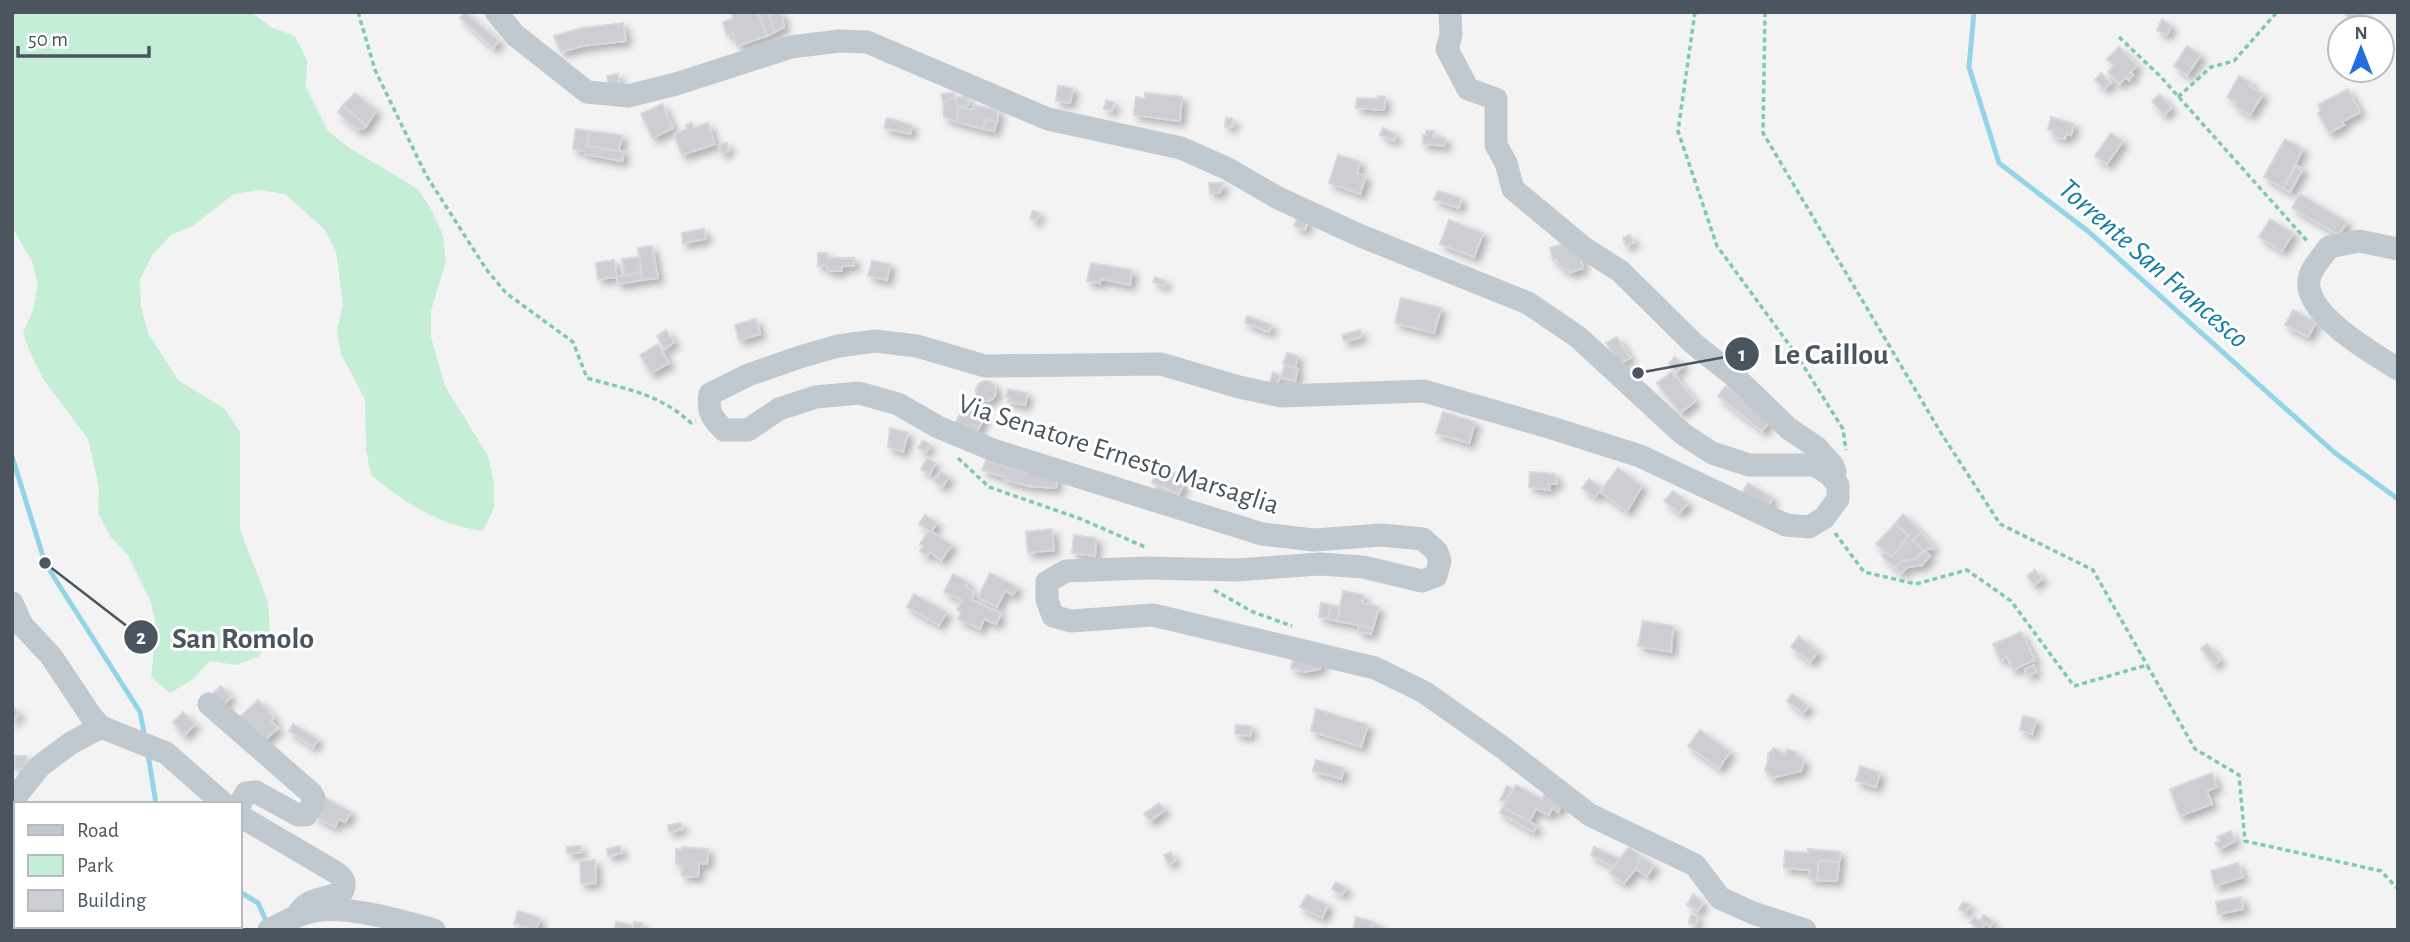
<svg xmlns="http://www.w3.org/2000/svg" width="2410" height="942" viewBox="0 0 2410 942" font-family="'Alegreya Sans',sans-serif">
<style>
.green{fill:#c5eed6}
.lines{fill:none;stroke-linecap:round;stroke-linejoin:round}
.stream{stroke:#94d4e9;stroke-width:5}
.building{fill:#cdced4;stroke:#d7d8dd;stroke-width:2;filter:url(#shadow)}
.path{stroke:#7ecba8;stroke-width:3.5;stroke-dasharray:5 3.5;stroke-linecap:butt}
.minor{stroke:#c1c9d0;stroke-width:23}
.labels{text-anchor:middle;stroke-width:6;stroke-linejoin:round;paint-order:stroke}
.street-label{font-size:28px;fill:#4b555f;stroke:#fff}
.water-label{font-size:30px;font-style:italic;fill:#137ea2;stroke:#fff}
.leader{fill:none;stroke:#4b555f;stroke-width:2.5}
.callout-dot{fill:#4b555f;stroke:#fff;stroke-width:2.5}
.mark-label{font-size:21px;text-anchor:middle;font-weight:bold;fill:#fff}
.callout-label{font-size:30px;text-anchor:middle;font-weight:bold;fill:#4b555f;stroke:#fff;stroke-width:6;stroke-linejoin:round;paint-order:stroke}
</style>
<defs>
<filter id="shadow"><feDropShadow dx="5" dy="5" stdDeviation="3.5" flood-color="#0004"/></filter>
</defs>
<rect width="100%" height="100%" fill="#f4f3f3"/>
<path class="green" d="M 12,12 L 251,12 L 271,27 L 295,36 L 307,60 L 306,87 L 328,131 L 348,147 L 418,189 L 432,211 L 443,235 L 446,261 L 431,311 L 431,337 L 445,386 L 488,456 L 494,482 L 494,508 L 483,531 C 439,525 405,503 371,475 L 366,450 L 365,399 L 341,354 L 337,330 L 343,305 L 336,251 L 324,229 L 285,194 L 260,190 L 234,194 L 194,225 L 171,235 L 152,255 L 140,280 L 141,307 L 148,333 L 178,380 L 225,409 L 240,432 L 240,529 L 268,602 L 270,630 L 260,656 L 236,665 L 210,661 L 192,680 L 170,693 L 151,677 L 156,627 L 151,602 L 128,555 L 110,536 L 98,513 L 99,488 L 88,439 L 44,380 L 32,357 L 23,333 L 33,310 L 38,285 L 32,261 L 12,227 Z"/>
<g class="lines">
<g class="stream">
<path d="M 1974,12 L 1969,67 L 1999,163 L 2089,232 L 2335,453 L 2398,499"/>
<path d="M 12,456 L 45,563 L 140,712 L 145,738"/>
<path d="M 148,754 L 156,804"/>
<path d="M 12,888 L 16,886"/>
<path d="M 240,892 L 258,903 L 268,925"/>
</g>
</g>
<g class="building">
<path d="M 465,12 L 499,41 L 493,48 L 460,18 Z"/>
<path d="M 731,12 L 758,12 L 767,36 L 737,46 L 733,33 L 727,35 L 723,22 L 733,18 Z"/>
<path d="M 765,12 L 778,12 L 769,15 L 775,32 L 767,36 L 759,15 Z"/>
<path d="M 781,12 L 784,27 L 775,32 L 769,15 Z"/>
<path d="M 2343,12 L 2363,12 L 2365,14 L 2355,24 Z"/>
<path d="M 2162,19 L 2171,26 L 2167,35 L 2157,30 Z"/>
<path d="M 623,23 L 626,41 L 582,46 L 561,52 L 554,36 L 582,28 Z"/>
<path d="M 2187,46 L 2201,55 L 2187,75 L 2174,66 Z"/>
<path d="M 2119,47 L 2137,66 L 2130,72 L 2133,75 L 2129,80 L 2126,77 L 2119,84 L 2108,72 L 2114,66 L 2107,59 Z"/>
<path d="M 2101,73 L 2111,83 L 2104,89 L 2095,80 Z"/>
<path d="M 618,74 L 620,89 L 610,91 L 607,76 Z"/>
<path d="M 2239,76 L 2252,83 L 2249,86 L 2263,94 L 2250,115 L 2235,106 L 2237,102 L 2227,97 Z"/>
<path d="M 1058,86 L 1073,88 L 1070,103 L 1056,101 Z"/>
<path d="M 2348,89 L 2360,112 L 2342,122 L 2344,125 L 2329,133 L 2318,113 L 2321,111 L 2318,105 Z"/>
<path d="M 355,93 L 376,111 L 366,126 L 343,105 Z"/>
<path d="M 954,93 L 955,98 L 943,102 L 942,94 Z"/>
<path d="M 1145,93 L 1182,97 L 1180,121 L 1134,115 L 1136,97 L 1145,99 Z"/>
<path d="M 2160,94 L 2171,108 L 2164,115 L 2152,101 Z"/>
<path d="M 967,96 L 969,105 L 958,107 L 955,98 Z"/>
<path d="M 1378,96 L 1385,97 L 1384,110 L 1356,108 L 1357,98 L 1378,99 Z"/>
<path d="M 955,98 L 958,107 L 957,122 L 944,117 L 943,102 Z"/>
<path d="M 1106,101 L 1114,102 L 1112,111 L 1104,109 Z"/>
<path d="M 662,104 L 673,128 L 653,138 L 641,114 Z"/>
<path d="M 343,105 L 366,126 L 364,128 L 357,130 L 338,112 Z"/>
<path d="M 975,105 L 998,110 L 997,122 L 986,120 L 983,129 L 957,122 L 958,107 L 973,110 Z"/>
<path d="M 2051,117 L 2074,124 L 2071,135 L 2066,134 L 2065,139 L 2053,136 L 2054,131 L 2048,129 Z"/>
<path d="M 887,118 L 912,125 L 910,134 L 884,128 Z"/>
<path d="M 1226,118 L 1233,119 L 1232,127 L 1225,127 Z"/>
<path d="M 986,120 L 997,122 L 994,131 L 983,129 Z"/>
<path d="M 692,123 L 693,128 L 708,123 L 715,144 L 682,155 L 674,134 L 687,129 L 686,125 Z"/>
<path d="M 1383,128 L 1396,134 L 1394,141 L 1380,135 Z"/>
<path d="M 576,129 L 589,131 L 587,146 L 624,152 L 622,161 L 584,154 L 584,151 L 573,149 Z"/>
<path d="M 589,131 L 622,135 L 619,151 L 587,146 Z"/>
<path d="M 1426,131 L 1434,131 L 1433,137 L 1445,138 L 1445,146 L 1423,144 L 1423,135 L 1426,135 Z"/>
<path d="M 2111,133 L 2123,141 L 2107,164 L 2095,156 Z"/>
<path d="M 2285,139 L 2303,149 L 2283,188 L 2264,177 Z"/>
<path d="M 727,143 L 729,151 L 721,153 L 719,145 Z"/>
<path d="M 1338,155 L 1360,162 L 1357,173 L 1366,176 L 1360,194 L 1329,183 Z"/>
<path d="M 2296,166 L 2303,169 L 2290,192 L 2283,188 Z"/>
<path d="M 1209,183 L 1224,183 L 1219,193 L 1210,193 Z"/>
<path d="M 1438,191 L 1461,198 L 1459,208 L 1434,200 Z"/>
<path d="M 2300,194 L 2347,222 L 2339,235 L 2292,208 Z"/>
<path d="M 1033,211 L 1040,213 L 1036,221 L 1030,218 Z"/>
<path d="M 1298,217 L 1308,220 L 1305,230 L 1294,226 Z"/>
<path d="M 2270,219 L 2293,233 L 2282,251 L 2259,237 Z"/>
<path d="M 1449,220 L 1483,233 L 1474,257 L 1440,244 Z"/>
<path d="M 704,229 L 706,239 L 683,243 L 682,233 Z"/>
<path d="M 1630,235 L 1634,242 L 1626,246 L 1623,238 Z"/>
<path d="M 1575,240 L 1583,268 L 1569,273 L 1568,269 L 1563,270 L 1562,266 L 1559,266 L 1557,259 L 1553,260 L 1550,248 Z"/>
<path d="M 652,246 L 658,278 L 642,280 L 638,248 Z"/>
<path d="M 818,253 L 827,253 L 827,258 L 854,258 L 854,266 L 842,266 L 842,271 L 827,271 L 827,266 L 818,266 Z"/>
<path d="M 640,257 L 641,272 L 625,276 L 622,259 Z"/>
<path d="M 614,260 L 617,277 L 598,279 L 596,263 Z"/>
<path d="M 872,261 L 890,264 L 887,280 L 868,276 Z"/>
<path d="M 1091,263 L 1132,270 L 1130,285 L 1101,279 L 1100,283 L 1087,281 Z"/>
<path d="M 641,272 L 642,280 L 618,284 L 617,277 Z"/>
<path d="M 1155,277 L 1166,281 L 1164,286 L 1153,282 Z"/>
<path d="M 1401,298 L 1441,308 L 1434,333 L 1395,323 Z"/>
<path d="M 2293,310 L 2316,322 L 2308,337 L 2285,325 Z"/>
<path d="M 1247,316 L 1272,325 L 1269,332 L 1245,323 Z"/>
<path d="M 756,319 L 760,334 L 739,340 L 735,325 Z"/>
<path d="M 666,330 L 674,342 L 665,349 L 657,336 Z"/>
<path d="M 1360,330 L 1361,337 L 1344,341 L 1342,335 Z"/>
<path d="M 1617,337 L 1630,358 L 1620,364 L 1606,343 Z"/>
<path d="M 658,344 L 669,363 L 651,373 L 640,355 Z"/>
<path d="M 1287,353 L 1298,356 L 1295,368 L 1283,364 Z"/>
<path d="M 1675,357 L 1683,366 L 1676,372 L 1669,363 Z"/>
<path d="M 1285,365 L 1298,369 L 1295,381 L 1281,377 Z"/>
<path d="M 1273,372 L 1280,375 L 1276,387 L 1269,385 Z"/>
<path d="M 1672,372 L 1695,401 L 1680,413 L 1657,383 Z"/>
<circle cx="986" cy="391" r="10"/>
<path d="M 1726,386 L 1770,421 L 1762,431 L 1718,396 Z"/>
<path d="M 1008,389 L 1027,393 L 1025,405 L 1008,402 L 1009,398 L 1006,397 Z"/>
<path d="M 964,406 L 985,416 L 976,434 L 955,424 Z"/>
<path d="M 1443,412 L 1475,422 L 1469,443 L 1436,433 Z"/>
<path d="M 890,428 L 908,433 L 903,452 L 888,447 Z"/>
<path d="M 923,440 L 930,445 L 926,452 L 918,448 Z"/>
<path d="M 927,458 L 935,463 L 930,474 L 921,469 Z"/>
<path d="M 986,460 L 1022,471 L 1057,477 L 1056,488 L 1029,486 L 1005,480 L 1005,477 L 982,470 Z"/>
<path d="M 1159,467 L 1176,474 L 1174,479 L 1184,483 L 1179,494 L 1152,483 Z"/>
<path d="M 1618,468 L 1642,486 L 1627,511 L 1600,492 Z"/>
<path d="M 941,471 L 949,477 L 942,487 L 934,481 Z"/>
<path d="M 1530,472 L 1555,474 L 1557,484 L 1549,484 L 1550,490 L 1529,487 Z"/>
<path d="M 1589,479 L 1602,488 L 1595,497 L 1582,488 Z"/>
<path d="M 1748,483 L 1773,498 L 1767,508 L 1742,493 Z"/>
<path d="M 1158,485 L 1178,494 L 1176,498 L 1156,490 Z"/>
<path d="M 1673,491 L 1688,503 L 1679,513 L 1664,501 Z"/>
<path d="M 1903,514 L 1921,532 L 1912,541 L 1924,550 L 1916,559 L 1902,561 L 1895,568 L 1882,556 L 1885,552 L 1892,557 L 1909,536 L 1895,524 Z"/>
<path d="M 925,515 L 937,523 L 931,531 L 952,545 L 941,560 L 930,552 L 927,556 L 920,551 L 923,546 L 920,544 L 929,531 L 919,524 Z"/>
<path d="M 1895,524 L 1909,536 L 1892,557 L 1876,544 Z"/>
<path d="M 1052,529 L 1054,550 L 1028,553 L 1026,532 Z"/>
<path d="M 1921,532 L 1934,548 L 1924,550 L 1912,541 Z"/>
<path d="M 1074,535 L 1096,538 L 1095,556 L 1072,553 Z"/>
<path d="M 1924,550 L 1930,556 L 1922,565 L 1908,567 L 1901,573 L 1895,568 L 1902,561 L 1916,559 Z"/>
<path d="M 2035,570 L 2042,579 L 2034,585 L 2027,576 Z"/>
<path d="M 990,573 L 1017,587 L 1013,595 L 1005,591 L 997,607 L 978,597 Z"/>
<path d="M 953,574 L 968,582 L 966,587 L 974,592 L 972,600 L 1001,613 L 996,624 L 984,619 L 980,629 L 958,619 L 961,612 L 957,610 L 962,600 L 944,592 Z"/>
<path d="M 1343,591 L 1364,595 L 1362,603 L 1379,607 L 1373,628 L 1337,621 Z"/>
<path d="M 914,594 L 947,612 L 939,625 L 907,607 Z"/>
<path d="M 1321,603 L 1331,605 L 1328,619 L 1319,617 Z"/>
<path d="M 1331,605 L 1340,607 L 1337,621 L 1328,619 Z"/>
<path d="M 1643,621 L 1673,626 L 1671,652 L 1638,646 Z"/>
<path d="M 1358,625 L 1373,628 L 1371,634 L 1359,632 Z"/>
<path d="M 2021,632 L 2035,660 L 2013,670 L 2007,657 L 2000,660 L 1993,644 Z"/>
<path d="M 1799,636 L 1818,652 L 1810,662 L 1791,647 Z"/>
<path d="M 2207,644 L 2220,660 L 2214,665 L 2201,648 Z"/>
<path d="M 1295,652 L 1322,659 L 1320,669 L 1304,672 L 1291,668 Z"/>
<path d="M 2034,665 L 2036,672 L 2027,675 L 2025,669 Z"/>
<path d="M 221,686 L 231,697 L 221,707 L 211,695 Z"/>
<path d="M 1792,694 L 1809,706 L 1803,713 L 1787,701 Z"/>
<path d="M 258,700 L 274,717 L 271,721 L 278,728 L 263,742 L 240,717 Z"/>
<path d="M 13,707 L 19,713 L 12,722 L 12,708 Z"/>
<path d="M 1316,709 L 1368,725 L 1361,747 L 1311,731 Z"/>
<path d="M 183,712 L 195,725 L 184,735 L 173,722 Z"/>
<path d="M 2023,716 L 2036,719 L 2032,734 L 2020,730 Z"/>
<path d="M 293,724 L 318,739 L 313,747 L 289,731 Z"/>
<path d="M 1236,725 L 1251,726 L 1250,736 L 1235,734 Z"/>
<path d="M 1700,730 L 1730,752 L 1719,768 L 1688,746 Z"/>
<path d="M 1774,748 L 1785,754 L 1787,749 L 1796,752 L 1797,756 L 1804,760 L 1801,771 L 1772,778 L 1765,770 L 1768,761 L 1768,754 Z"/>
<rect x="15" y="756" width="11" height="13"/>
<path d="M 1316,760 L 1344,768 L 1341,779 L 1313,771 Z"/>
<path d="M 1860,766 L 1880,773 L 1876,787 L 1856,781 Z"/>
<path d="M 2212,773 L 2217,787 L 2207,791 L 2212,804 L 2180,816 L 2170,789 Z"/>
<path d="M 1516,785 L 1542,799 L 1547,791 L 1564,800 L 1558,812 L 1552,808 L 1549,815 L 1536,809 L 1529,822 L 1503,807 Z"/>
<path d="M 1507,786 L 1513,789 L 1505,802 L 1500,800 Z"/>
<path d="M 324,797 L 351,812 L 345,822 L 339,819 L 335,827 L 314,816 Z"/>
<path d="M 1159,803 L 1165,810 L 1150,821 L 1144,814 Z"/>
<path d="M 1503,807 L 1537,826 L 1533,832 L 1500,813 Z"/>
<path d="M 681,823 L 682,829 L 669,832 L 668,825 Z"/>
<path d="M 2231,831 L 2235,841 L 2219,849 L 2215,843 L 2220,841 L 2217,837 Z"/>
<path d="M 581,846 L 581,853 L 567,853 L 567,847 Z"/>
<path d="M 620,846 L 622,853 L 608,856 L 607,849 Z"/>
<path d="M 682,847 L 708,849 L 707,864 L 699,863 L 698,877 L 682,876 L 682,864 L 676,864 L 676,849 L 682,850 Z"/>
<path d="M 1594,847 L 1620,859 L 1613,867 L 1591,855 Z"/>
<path d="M 1629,847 L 1641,856 L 1636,869 L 1624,883 L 1609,873 Z"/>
<path d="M 1808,849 L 1840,852 L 1839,862 L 1819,861 L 1817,880 L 1809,879 L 1809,870 L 1784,868 L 1785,851 L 1808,853 Z"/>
<path d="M 1171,852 L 1175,861 L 1168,864 L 1164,855 Z"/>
<path d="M 1641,856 L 1654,865 L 1647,876 L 1636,869 Z"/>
<path d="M 595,860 L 596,883 L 581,884 L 580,862 Z"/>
<path d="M 1819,861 L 1839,862 L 1837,881 L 1817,880 Z"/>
<path d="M 2238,863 L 2243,877 L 2215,886 L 2211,871 Z"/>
<path d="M 1336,882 L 1346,888 L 1342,895 L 1332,889 Z"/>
<path d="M 1693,894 L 1703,903 L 1698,911 L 1687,905 Z"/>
<path d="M 1307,895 L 1328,905 L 1322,918 L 1300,907 Z"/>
<path d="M 2241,897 L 2243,909 L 2218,914 L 2216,902 Z"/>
<path d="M 1963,902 L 1970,905 L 1965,912 L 1959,909 Z"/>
<path d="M 518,911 L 540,918 L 536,930 L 514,924 Z"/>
<path d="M 1691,915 L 1697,916 L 1696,925 L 1689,923 Z"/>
<path d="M 1984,915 L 1993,921 L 1990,927 L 1980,921 Z"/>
<path d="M 1356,917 L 1373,922 L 1371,930 L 1353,930 Z"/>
<path d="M 1974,917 L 1985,924 L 1981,930 L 1970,923 Z"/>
<path d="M 616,922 L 632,925 L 631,930 L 615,930 Z"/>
<path d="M 634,922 L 642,923 L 641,930 L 633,930 Z"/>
<path d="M 1373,922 L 1382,927 L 1382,930 L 1371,930 Z"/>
</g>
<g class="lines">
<g class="path">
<path d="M 358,12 L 375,70 L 426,175 L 486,269 L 506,293 L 573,342 L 587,378 C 628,390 658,393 691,423 L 696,421"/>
<path d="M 1695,12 L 1678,131 L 1717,246 L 1796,354 L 1843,429 L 1846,450"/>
<path d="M 1765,12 L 1763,133 L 1941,433 L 2000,524 L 2093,570 L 2147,665"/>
<path d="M 2119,37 L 2160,76 L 2309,243"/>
<path d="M 2178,97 L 2211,67 L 2234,61 L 2277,12"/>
<path d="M 958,458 L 989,487 L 1081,519 L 1145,547"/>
<path d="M 1835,533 L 1864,572 L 1916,584 L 1967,570 L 2011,601 L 2074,686 L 2147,665 L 2195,749 L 2239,775 L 2245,841 L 2381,871 L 2398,889"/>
<path d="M 1214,590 L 1253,612 L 1292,626"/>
</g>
<g class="minor">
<path d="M 496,12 L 515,35 L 587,92 L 628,96 L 676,84 L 791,47 L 839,41 L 867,42 L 1048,119 L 1181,148 L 1228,169 L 1278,198 L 1361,236 L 1528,303 L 1578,337 L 1683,434 L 1712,453 L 1749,465 L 1815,465 L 1830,475 L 1838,485 L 1838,499 L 1824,518 L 1809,527 L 1786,525 L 1640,456 L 1552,428 L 1424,391 L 1282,396 L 1239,387 L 1161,364 L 985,366 L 917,346 L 875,341 L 838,346 L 803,356 L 748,375 L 710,394 C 707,412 712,418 724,430 L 748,430 L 779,409 L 816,397 L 859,393 L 898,404 L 938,427 L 993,450 L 1262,534 L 1314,540 L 1381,535 L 1423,539 L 1437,552 L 1440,561 L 1436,576 L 1422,581 L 1363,567 L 1320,564 L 1236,570 L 1146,568 L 1066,571 L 1047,582 L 1047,600 L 1053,616 L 1071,621 L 1153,615 L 1375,668 L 1424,692 L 1502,747 L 1590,815 L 1695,865 L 1720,898 L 1753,913 L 1805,930"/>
<path d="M 1450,12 L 1451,35 L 1447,49 L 1468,89 L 1496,99 L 1496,145 L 1506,163 L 1513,189 L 1584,248 L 1620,271 L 1694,344 L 1733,375 L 1788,428 L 1816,447 L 1833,466 L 1835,472"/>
<path d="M 2398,249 L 2359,241 L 2329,247 C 2323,256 2310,269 2309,280 C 2304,314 2372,353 2398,369"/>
<path d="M 12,603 L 22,625 L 51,656 L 91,716 L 101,727 L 166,753 L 224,804"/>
<path d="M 209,704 L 311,793 L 314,798 L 312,805 L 306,815 L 298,815 L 256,792 L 246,793 L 240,804"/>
<path d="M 12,801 L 40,766 L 71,743 L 101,727"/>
<path d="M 240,816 L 335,872 C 343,877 347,883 342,892 C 324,900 306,897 297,916"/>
<path d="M 269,930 C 285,922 302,912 320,910 C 354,907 402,921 434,930"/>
</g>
</g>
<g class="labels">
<g class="street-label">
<text transform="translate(1119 453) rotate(18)" y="10">Via Senatore Ernesto Marsaglia</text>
</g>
<g class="water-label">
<text transform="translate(2154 263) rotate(41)" y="10">Torrente San Francesco</text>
</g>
</g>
<path class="leader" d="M1638 373L1742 354M45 563L141 637"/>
<g class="callout-dot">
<circle cx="1638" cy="373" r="7"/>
<circle cx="45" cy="563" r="7"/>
<circle cx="1742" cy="354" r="18"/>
<circle cx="141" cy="637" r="18"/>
</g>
<g class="mark-label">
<text x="1742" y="361">1</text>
<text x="141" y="644">2</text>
</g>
<g class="callout-label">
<text x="1831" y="364">Le Caillou</text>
<text x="243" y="648">San Romolo</text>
</g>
<rect width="2410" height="942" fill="none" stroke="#4b555f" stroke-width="28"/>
<rect x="14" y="802" width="228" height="126" fill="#ffffff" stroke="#b7bbbf" stroke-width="2"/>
<rect x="28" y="825" width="35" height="10" fill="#c1c9d0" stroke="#b7bbbf" stroke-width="2"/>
<text x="77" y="837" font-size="21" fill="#4b555f">Road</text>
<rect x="28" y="855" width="35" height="21" fill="#c5eed6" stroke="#b7bbbf" stroke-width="2"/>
<text x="77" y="872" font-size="21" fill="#4b555f">Park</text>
<rect x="28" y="890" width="35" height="21" fill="#cdced4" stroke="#b7bbbf" stroke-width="2"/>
<text x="77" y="907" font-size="21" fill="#4b555f">Building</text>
<g transform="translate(2361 49)"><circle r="33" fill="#ffffff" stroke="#b7bbbf" stroke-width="2"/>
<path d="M0-5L12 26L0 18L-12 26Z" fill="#236edd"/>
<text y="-10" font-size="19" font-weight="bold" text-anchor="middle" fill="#4b555f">N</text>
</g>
<path d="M18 46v10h131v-10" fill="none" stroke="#4b555f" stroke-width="3.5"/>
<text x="28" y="46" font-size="21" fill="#4b555f" stroke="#ffffff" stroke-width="5" paint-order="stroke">50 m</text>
</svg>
